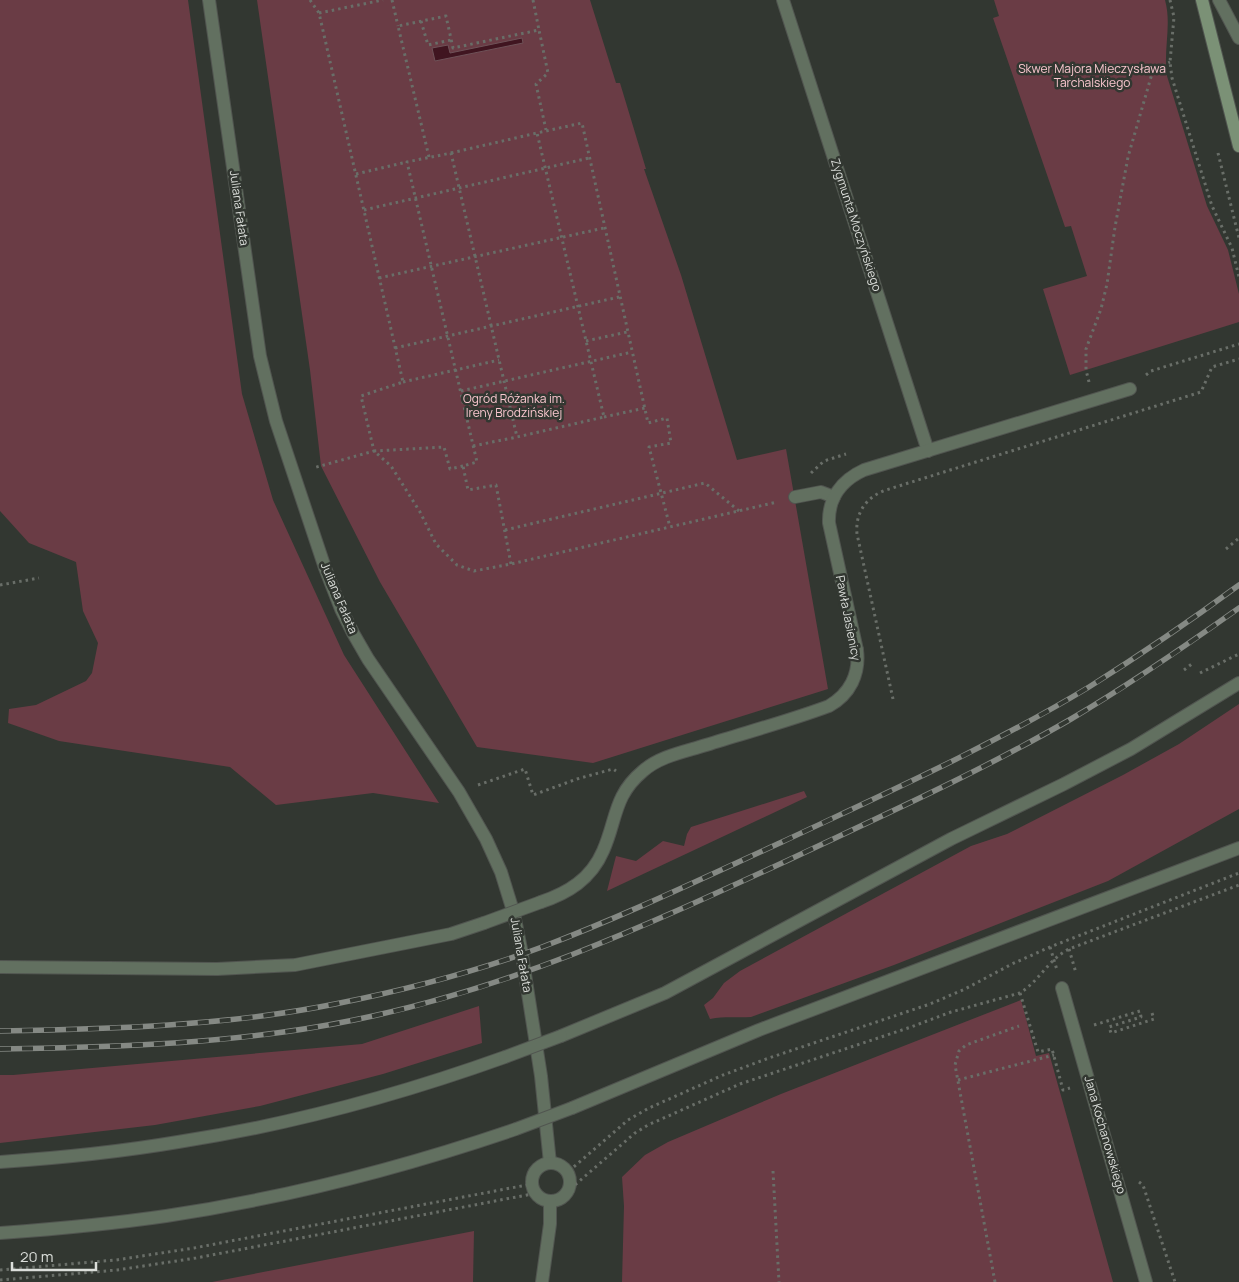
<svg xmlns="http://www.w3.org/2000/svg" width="1239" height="1282" viewBox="0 0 1239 1282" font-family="Manrope,sans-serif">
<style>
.green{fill:#6a3c45}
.water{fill:#401520;stroke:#6f5258}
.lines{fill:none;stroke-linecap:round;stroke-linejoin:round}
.service-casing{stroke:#515550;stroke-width:14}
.pedestrian-casing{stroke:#515550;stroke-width:14}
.minor-casing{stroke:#515550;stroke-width:14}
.tertiary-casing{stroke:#515550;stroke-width:14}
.secondary-casing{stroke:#515550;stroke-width:14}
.path{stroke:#696e68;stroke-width:3;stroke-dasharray:2.5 4;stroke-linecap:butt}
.service{stroke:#627060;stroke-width:12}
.pedestrian{stroke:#627060;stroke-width:12}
.minor{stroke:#627060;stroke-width:12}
.tertiary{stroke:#627060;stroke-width:12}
.secondary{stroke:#7b9176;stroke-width:12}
.rail-casing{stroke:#858984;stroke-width:5.5}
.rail{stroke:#323731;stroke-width:4;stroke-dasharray:11;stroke-linecap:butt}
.service-bridge-casing{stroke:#515550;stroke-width:14;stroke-linecap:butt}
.tertiary-bridge-casing{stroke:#515550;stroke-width:14;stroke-linecap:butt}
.service-bridge{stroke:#627060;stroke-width:12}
.tertiary-bridge{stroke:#627060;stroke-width:12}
.labels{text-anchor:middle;stroke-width:5;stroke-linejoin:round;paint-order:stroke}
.park-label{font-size:12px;fill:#f9c6ce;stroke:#323731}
.street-label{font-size:12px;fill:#dcdfdb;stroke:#323731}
</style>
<rect width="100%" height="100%" fill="#323731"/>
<g class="green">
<path d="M 0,0 L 188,0 L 242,394 L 273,500 L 344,655 L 439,803 L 373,793 L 276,805 L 230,767 L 59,741 L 8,723 L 9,709 L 36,705 L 86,681 L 92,673 L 98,643 L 83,611 L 76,562 L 29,543 L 0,511 Z"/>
<path d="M 257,0 L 590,0 L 616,83 L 620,83 L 646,169 L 644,169 L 681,275 L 737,460 L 786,449 L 828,689 L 593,763 L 477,747 L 380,582 L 321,466 L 310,370 Z"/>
<path d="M 994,0 L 1165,0 C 1172,25 1163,50 1167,76 L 1207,206 L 1228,250 L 1239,294 L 1239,322 L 1070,375 L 1043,289 L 1087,276 L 1071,226 L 1065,227 L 993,18 L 999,16 Z"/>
<path d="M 1239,704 L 1239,809 L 1108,881 L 894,965 L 751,1017 C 737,1018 725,1016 710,1019 L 704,1005 L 713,998 L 724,983 L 740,971 L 971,846 L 1007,834 L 1123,775 L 1179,744 Z"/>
<path d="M 804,791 L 807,797 L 607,891 L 616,856 L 636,861 L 663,841 L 684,846 L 687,834 L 691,827 Z"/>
<path d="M 1021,1000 L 1036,1056 L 1049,1053 L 1113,1282 L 622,1282 L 624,1206 L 622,1177 L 645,1155 L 668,1142 L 781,1094 Z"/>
<path d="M 479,1006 L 482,1043 L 383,1074 L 260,1106 L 155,1125 L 0,1143 L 0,1075 L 13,1075 L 362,1044 Z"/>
<path d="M 474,1231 L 473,1282 L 212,1282 Z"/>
</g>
<path class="water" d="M 522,38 L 523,43 L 435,61 L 432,48 L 448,45 L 450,53 Z"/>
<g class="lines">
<g class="service-casing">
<g id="service">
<path d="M 1219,0 L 1239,38"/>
<path d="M 795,497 L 821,492 L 834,497"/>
<path d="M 541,902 C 568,893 591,879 603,851 C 617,820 613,796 643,771 C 660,756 684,752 706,745 C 747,732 789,721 829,706 C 850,694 860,674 857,650"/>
<path d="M 0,967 L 217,969 L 295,965 L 451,934 L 484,923"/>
</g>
</g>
<g class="pedestrian-casing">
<g id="pedestrian">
<path d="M 209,0 L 260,356 L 276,421 L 325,568 L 341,609 L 353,633 L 368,659 L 459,792 L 486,839 L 501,872 L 514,914 L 521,949 L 541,1076 L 550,1163"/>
<circle cx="551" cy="1182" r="19"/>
<path d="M 542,1282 L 550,1224 L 550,1201"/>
</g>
</g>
<g class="minor-casing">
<g id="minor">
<path d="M 783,0 L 928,451"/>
<path d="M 857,650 L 829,523 C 828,498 842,480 864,470 L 1130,389"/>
<path d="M 1062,988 L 1146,1282"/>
</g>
</g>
<g class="tertiary-casing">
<g id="tertiary">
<path d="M 561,1036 L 665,993 L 951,839 L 1064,784 L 1131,749 L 1239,683"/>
<path d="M 572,1108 L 759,1030 L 1239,848"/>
<path d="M 0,1162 C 59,1158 119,1152 178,1142 C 288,1125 399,1095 505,1057"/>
<path d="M 0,1233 C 56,1229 111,1224 166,1216 C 285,1198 402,1168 516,1129"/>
</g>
</g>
<g class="secondary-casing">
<path id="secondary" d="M 1202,0 L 1239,146"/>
</g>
<g class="path">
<path d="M 310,0 L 319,13 L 403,382 L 361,396 L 374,451 L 313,468"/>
<path d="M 392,0 L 398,26"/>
<path d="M 533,0 L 539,30"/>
<path d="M 1170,0 L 1174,17 L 1170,62 L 1172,78 L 1212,206 L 1232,248 L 1239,277"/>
<path d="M 319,13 L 383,0"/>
<path d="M 421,21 L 428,45 L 451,40"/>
<path d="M 451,153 L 537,133"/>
<path d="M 1218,153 L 1239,238"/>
<path d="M 429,157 L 398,26 L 446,16 L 453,48 L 539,30 L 548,73 L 536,84 L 546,130"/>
<path d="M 356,174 L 407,162"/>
<path d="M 364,210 L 589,158"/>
<path d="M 379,278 L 604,228"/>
<path d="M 586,341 L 627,332"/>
<path d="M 395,348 L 619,297"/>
<path d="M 1146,375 L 1151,371 L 1239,344"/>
<path d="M 403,382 L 499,360"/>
<path d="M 1089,382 L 1086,370 L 1086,349 L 1101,309 L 1107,284 L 1115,227 L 1128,157 L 1153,70 L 1170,62"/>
<path d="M 461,391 L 632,352"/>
<path d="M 604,417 L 645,408"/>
<path d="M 473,446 L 517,437"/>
<path d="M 463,466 L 450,469 L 444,447 L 374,451 L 391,466 L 420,512 L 436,544 L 457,565 L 474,571 L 511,564 L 777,502"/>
<path d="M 811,473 L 824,461 L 846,454"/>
<path d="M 505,530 L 705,483 L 739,511"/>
<path d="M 1226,549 L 1239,538"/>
<path d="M 511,564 L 496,485 L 468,490 L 463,466 L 477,462 L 407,162 L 451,153 L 517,437 L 604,417 L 537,133 L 582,123 L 648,423 L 667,418 L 671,443 L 649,447 L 670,527"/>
<path d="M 0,585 L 39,578"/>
<path d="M 1184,670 L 1193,663"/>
<path d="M 1200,673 L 1239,654"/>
<path d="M 893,699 L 857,534 C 855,513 866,497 886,490 L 1201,392 L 1212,367 L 1239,359"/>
<path d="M 478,785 L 525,769 L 533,795 L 577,779 L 613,769 L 616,771"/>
<path d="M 1050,947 L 1057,970"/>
<path d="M 1069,949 L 1076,973"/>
<path d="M 1020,993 L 1038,1052 L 1052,1049 L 1063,1090 L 1070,1088"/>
<path d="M 1094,1025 L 1140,1011 L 1141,1017 L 1109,1027 L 1111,1033 L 1154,1019 L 1151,1010"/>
<path d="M 958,1080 L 1054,1055"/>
<path d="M 569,1171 L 628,1120 L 649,1108 L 723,1075 L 769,1058 L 930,1004 L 965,989 L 1012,964 L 1050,947 L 1239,873"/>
<path d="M 773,1171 L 779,1282"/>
<path d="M 1139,1182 L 1143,1185 L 1175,1282"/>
<path d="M 569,1187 L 576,1184 L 635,1133 L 648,1125 L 740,1084 L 911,1027 L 951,1012 L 1020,993 C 1039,981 1049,959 1069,949 L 1239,885"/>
<path d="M 0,1270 L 116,1260 L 194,1248 L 532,1184"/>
<path d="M 0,1280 L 117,1270 L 196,1258 L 532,1194"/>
<path d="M 995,1282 L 955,1065 L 959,1051 L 966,1045 L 1019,1026"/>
</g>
<use href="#service" class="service"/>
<use href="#pedestrian" class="pedestrian"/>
<use href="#minor" class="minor"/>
<use href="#tertiary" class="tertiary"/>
<use href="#secondary" class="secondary"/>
<g class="rail-casing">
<g id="rail">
<path d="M 0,1031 C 112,1029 225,1026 335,1004 C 405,990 475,972 542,947 C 624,916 703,878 782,842 C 886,793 991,746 1089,687 C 1140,655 1190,621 1239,585"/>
<path d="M 0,1049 C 119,1047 237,1044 354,1020 C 508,989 641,928 782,863 C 879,817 978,773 1071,719 C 1129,685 1184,647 1239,608"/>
</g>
</g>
<use href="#rail" class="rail"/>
<g class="service-bridge-casing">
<path id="service-bridge" d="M 484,923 L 541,902"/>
</g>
<g class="tertiary-bridge-casing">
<g id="tertiary-bridge">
<path d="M 505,1057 L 561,1036"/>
<path d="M 516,1129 L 572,1108"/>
</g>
</g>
<use href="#service-bridge" class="service-bridge"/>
<use href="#tertiary-bridge" class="tertiary-bridge"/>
</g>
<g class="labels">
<g class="park-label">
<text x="1092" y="73">Skwer Majora Mieczysława<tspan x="1092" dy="14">Tarchalskiego</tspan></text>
<text x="514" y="403">Ogród Różanka im.<tspan x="514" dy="14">Ireny Brodzińskiej</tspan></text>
</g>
<g class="street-label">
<text transform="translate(239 208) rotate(82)" y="4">Juliana Fałata</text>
<text transform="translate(856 225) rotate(72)" y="4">Zygmunta Moczyńskiego</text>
<text transform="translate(339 598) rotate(67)" y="4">Juliana Fałata</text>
<text transform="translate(848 618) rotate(79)" y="4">Pawła Jasienicy</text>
<text transform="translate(521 955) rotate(80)" y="4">Juliana Fałata</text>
<text transform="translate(1105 1135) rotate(74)" y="4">Jana Kochanowskiego</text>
</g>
</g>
<path d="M12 1262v8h84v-8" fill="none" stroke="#dcdfdb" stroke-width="2.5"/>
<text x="20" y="1262" font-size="15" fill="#dcdfdb" stroke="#323731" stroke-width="4" paint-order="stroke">20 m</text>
</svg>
